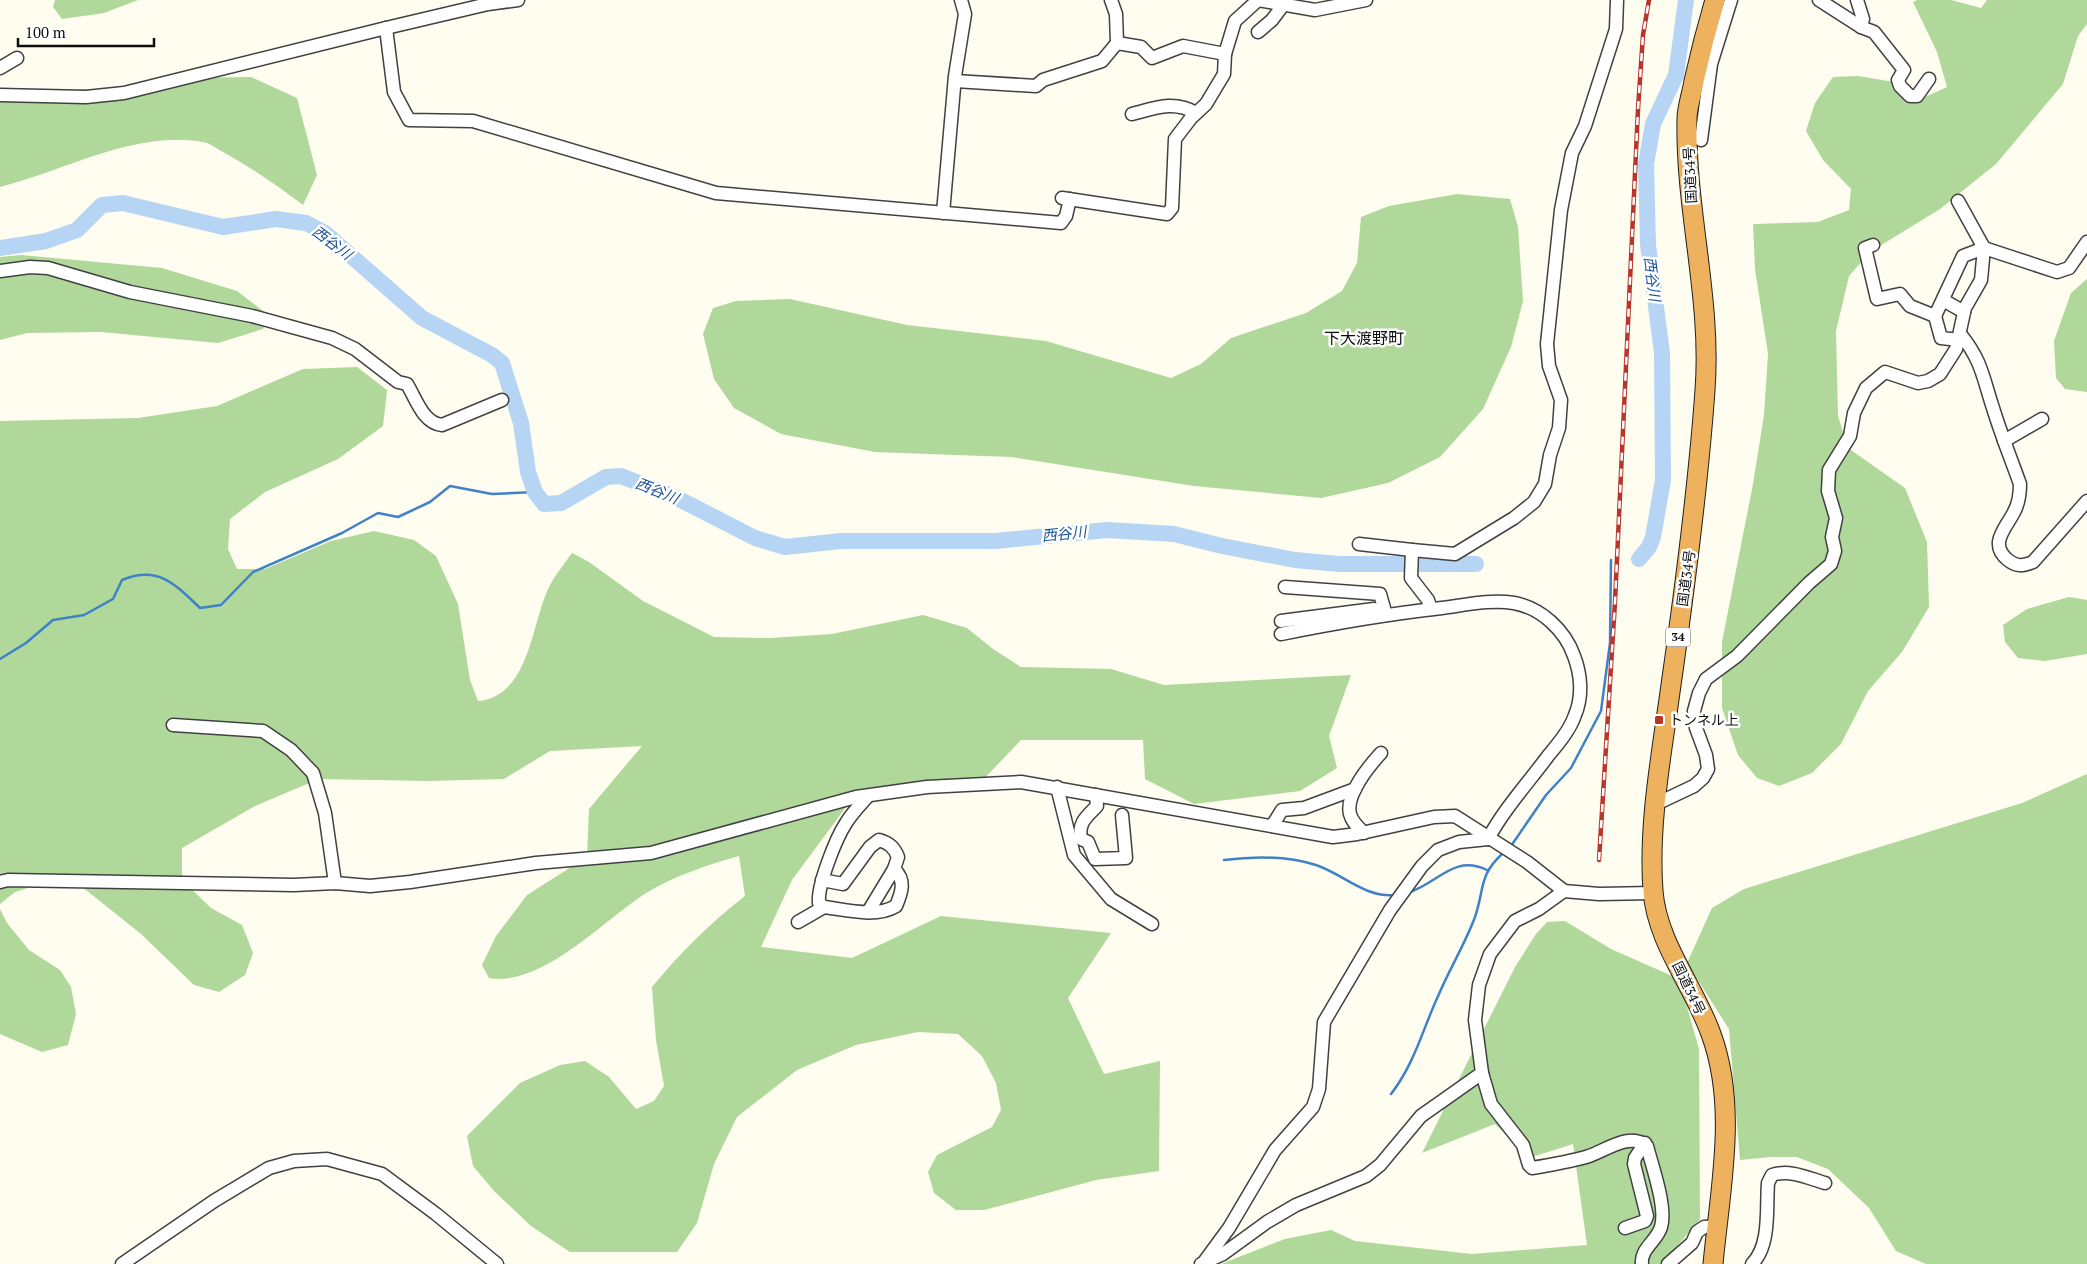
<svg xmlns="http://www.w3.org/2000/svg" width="2087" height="1264" viewBox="0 0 2087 1264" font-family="'PT Serif','Noto Sans JP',serif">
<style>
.forest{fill:#afd89a}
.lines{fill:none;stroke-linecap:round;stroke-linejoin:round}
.stream{stroke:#4081c8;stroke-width:2.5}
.river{stroke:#b6d5f4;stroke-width:16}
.minor-casing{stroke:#414141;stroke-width:15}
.highway-casing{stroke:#1f1f1f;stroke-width:21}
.minor{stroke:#fff;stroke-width:12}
.highway{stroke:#eeb15e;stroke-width:19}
.rail-casing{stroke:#b9352b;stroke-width:4.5}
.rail{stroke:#fff;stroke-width:2.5;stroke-dasharray:8;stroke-linecap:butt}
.poi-dot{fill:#b9352b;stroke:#fff;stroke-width:2}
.labels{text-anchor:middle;stroke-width:5;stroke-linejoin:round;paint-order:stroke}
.shield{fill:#fff;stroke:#565656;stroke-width:1}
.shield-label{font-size:12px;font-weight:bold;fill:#0e0e0e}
.street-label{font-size:14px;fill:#0e0e0e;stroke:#fff}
.poi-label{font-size:14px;fill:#0e0e0e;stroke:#fff;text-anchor:start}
.water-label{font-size:15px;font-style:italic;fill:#1c549b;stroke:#fff}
.quarter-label{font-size:16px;fill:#0e0e0e;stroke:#fff}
</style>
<rect width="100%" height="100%" fill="#fefdf0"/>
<g class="forest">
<path d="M 55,0 L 138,0 L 104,13 L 62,19 L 53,7 Z"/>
<path d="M 1917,0 L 1951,0 L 1981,8 L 1987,0 L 2087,0 L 2087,24 L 2078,36 L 2063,84 L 1996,164 L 1940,209 L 1870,252 L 1849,276 L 1836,331 L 1838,416 L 1848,448 L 1905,488 L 1927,542 L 1929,607 L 1902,652 L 1868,691 L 1841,744 L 1812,773 L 1779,786 L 1757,778 L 1738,755 L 1722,708 L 1722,642 L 1753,484 L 1764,415 L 1768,354 L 1755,269 L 1753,224 L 1818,222 L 1849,210 L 1851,189 L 1823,160 L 1806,131 L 1815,103 L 1833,77 L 1858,76 L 1894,82 L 1914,102 L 1947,87 L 1937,52 L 1913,2 Z"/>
<path d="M 251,77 L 297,98 L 317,175 L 303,205 C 277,185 252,168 223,152 C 217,149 210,143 203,142 C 134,130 65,171 0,187 L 0,91 L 103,89 L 180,78 Z"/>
<path d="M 1457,194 L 1510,199 L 1518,227 L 1523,301 L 1511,347 L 1483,409 L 1440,457 L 1388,483 L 1321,498 L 1194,486 L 1011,457 L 875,452 L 781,434 L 734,408 L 714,379 L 703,334 L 713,308 L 736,301 L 790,299 L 907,325 L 1046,341 L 1171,378 L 1201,364 L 1231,338 L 1306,313 L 1342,291 L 1357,263 L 1361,217 L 1389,206 Z"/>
<path d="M 21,255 L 162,268 L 237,291 L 270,316 L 263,329 L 218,343 L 101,332 L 27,333 L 0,340 L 0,257 Z"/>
<path d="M 2087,279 L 2087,392 L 2065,389 L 2056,378 L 2054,341 L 2071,293 Z"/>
<path d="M 357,367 L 387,390 L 383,426 L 338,459 L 265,492 L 230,519 L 228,549 L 237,569 L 265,569 L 331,541 L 374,531 L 414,540 L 436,556 L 458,604 L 470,680 L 478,701 C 531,696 531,621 550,585 C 556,574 565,563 572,553 L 589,562 L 643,601 L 714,637 L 770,638 L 832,634 L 923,615 L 967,628 L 993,649 L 1021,667 L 1111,669 L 1164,685 L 1351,675 L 1329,736 L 1337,768 L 1300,791 L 1194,804 L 1145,779 L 1143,740 L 1021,740 L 977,786 L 913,793 L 846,807 L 792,880 L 761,947 L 852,958 L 941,916 L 1111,933 L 1068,998 L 1104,1074 L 1160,1061 L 1159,1171 L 1096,1180 L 984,1210 L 956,1210 L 934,1193 L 928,1172 L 937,1155 L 992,1127 L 1001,1110 L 996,1083 L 982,1056 L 958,1034 L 918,1032 L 856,1045 L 797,1070 L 737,1117 L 714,1164 L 697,1223 L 677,1252 L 570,1252 L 531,1226 L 494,1191 L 473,1166 L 467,1136 L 520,1083 L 560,1065 L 585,1061 L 609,1077 L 636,1109 L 654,1101 L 664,1086 L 656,1040 L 652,987 C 680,953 710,923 745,896 L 739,856 C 707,865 671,877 643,895 C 602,922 541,987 489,978 L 482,965 L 496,936 L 527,895 L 587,857 L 589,809 L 642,746 L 550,751 L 504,779 L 428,781 L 319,779 L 255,806 L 182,848 L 182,880 L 211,908 L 242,925 L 253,953 L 245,975 L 219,992 L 194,985 L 141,934 L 81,886 L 51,881 L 15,892 L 0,904 L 0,421 L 138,418 L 217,406 L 303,369 Z"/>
<path d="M 2069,597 L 2087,600 L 2087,654 L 2045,661 L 2018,658 L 2005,642 L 2003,625 L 2027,609 Z"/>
<path d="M 2087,774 L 2087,1264 L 1926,1264 L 1896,1251 L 1869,1208 L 1828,1169 L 1797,1157 L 1771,1157 L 1740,1160 L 1729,1029 L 1687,963 L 1712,908 L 1744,889 L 2022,803 Z"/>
<path d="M 0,909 L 7,923 L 29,950 L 60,970 L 71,987 L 76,1014 L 68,1045 L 42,1052 L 0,1034 Z"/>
<path d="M 1565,921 L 1611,949 L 1679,979 L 1699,1049 L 1700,1219 L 1662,1264 L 1221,1264 L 1285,1239 L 1331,1230 L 1355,1241 L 1472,1254 L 1587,1245 L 1573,1144 L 1529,1158 L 1495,1124 L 1422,1153 L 1515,967 L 1536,934 L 1547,922 Z"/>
</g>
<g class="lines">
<g class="stream">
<path d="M 0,659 L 26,643 L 53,620 L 84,615 L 113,599 L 122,580 C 158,565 175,584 200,608 L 221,605 L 253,572 L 342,533 L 378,513 L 398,517 L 430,502 L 450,486 L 492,494 L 535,492"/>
<path d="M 1511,846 L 1546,795 L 1571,768 L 1601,711 L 1610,643 L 1611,560"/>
<path d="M 1224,860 C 1254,856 1287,856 1316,865 C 1343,874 1365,898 1395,895"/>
<path d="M 1410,892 C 1438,883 1454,854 1487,870"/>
<path d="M 1391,1094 C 1415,1063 1423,1028 1439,994 C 1450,968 1465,944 1475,917 C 1485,888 1478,876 1503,853"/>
</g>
<g class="river">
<path d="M 0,248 L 46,241 L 77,230 L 102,205 L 123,203 L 223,227 L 276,219 L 306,223 L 325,233 L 422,318 L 492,355 L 502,363 L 521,423 L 528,472 L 535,492 L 544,504 L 561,503 L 606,477 L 621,476 L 677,498 L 755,538 L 785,547 L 841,541 L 996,541 L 1107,530 L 1174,534 L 1222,546 L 1295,560 L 1339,564 L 1476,564"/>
<path d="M 1639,559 L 1649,547 L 1653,537 L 1663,480 L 1662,353 L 1648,245 L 1646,164 L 1653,124 L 1676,75 L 1686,0"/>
</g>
<g class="minor-casing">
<g id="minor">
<path d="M 1111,0 L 1116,14 L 1117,43"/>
<path d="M 1258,0 L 1315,10 L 1366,0"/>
<path d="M 1819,0 L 1861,27"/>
<path d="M 1857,0 L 1863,19 L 1861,27 L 1874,32 L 1904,70 L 1898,80 L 1900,86 L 1910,96 L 1917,96 L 1929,79"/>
<path d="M 386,28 L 394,92 L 409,120 L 473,121 L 716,193 L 1061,223 L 1066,216 L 1070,199"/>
<path d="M 1258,32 L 1272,20 L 1284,4"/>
<path d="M 0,68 L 17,58"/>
<path d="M 955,81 L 1036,86 L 1043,80 L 1102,61 L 1117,43 L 1141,47 L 1152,58 L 1183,46 L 1225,54"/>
<path d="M 0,95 L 86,97 L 124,93 L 386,28 L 488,4 L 518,0"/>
<path d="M 1132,114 C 1155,108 1174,100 1196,113"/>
<path d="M 1701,140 L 1711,64 L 1731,0"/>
<path d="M 1062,198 L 1167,214 L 1172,208 L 1175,139 L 1191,118 L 1206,104 L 1224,74 L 1225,54 L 1235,21 L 1258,0"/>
<path d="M 943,213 L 955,76 L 965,14 L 961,0"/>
<path d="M 1873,245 L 1865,248 L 1877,299 L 1900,294 L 1910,306 L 1935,316 L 1941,338 L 1959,340"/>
<path d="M 0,271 L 30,267 L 48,268 L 130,292 L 252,316 L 332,338 L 355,349 L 398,382 L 407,384 C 416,399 423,423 442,425 L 502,400"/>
<path d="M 1943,300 L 1964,312"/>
<path d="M 1935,316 L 1963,256 L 1984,248 L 2057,272 L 2069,268 L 2087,242"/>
<path d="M 1961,335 C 1982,361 1983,378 1993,408 C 2001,434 2011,459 2020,484 C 2020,494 2019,503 2014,512 C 2006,528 1988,544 2008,560 C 2017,567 2023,566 2033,562 L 2087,501"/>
<path d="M 2004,441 L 2042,419"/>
<path d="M 1359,544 L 1412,550 L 1411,578 L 1428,600 L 1431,609"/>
<path d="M 1412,550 L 1455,554 L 1514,518 L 1534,502 L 1545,484 L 1550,455 L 1559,428 L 1561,400 L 1549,366 L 1547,344 L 1561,210 L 1572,153 L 1585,126 L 1616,29 L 1617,0"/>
<path d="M 1285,587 L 1380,594 L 1386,615"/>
<path d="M 1281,621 L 1374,609"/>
<path d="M 1281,634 C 1335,623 1388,614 1442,608 C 1465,605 1491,599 1514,603 C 1541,608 1565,630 1574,656 C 1581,674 1583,696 1575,715 C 1570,730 1558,744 1548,756 C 1528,783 1504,809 1488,839"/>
<path d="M 173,725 L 263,731 L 291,750 L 313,773 L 325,813 L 335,883"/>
<path d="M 1057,787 L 1074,855 L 1111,899 L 1152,924"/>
<path d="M 1096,795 L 1097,806 C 1086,817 1078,823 1081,839 L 1088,842 L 1095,859 L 1126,858 L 1122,815"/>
<path d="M 1656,804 L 1694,786 L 1703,778 L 1708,769 L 1706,755 L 1696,728 L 1694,711 L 1699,693 L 1706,679 L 1737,656 L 1809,583 L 1831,564 L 1835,551 L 1832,537 L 1836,518 L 1828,491 L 1829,470 L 1850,436 L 1854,413 L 1866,388 L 1885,372 L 1918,383 L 1928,381 L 1940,374 L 1956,349 L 1965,308 L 1981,280 L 1984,248 L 1958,201"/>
<path d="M 1272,826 L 1282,810 L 1304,808 L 1355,789"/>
<path d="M 1364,833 C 1358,827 1352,822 1350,814 C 1345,795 1369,766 1381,753"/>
<path d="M 822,880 L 843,884 L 870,847 L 879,840 C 889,843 894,847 898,857 L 894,869"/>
<path d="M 0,882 L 8,880 L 294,885 L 335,883 L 370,886 L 410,882 L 536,863 L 651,853 L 856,797 L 927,787 L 1021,782 L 1333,837 L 1357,834 L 1434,817 L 1455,816 L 1527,862 L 1564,891 L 1599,894 L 1653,893"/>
<path d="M 868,912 L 894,869 C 906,880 902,892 896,906 C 876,918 847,910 824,907 L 819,903 C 817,886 836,838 846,823 C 852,813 861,804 868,796"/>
<path d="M 798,922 L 824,907"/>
<path d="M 1482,1073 L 1491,1104 L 1523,1145 L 1529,1165 L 1532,1168 C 1550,1165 1568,1162 1586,1157 C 1604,1152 1629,1131 1647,1146 C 1652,1166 1667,1207 1661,1227 C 1657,1241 1640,1249 1642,1264"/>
<path d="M 1625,1228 L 1645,1221 L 1647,1216 L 1634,1164 L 1635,1158 L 1645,1143"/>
<path d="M 1204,1262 L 1229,1228 L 1275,1150 L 1313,1107 L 1319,1089 L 1324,1022 L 1390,910 L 1422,866 L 1438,850 L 1459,842 L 1488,839"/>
<path d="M 122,1264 L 214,1201 L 269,1168 L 294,1161 L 327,1159 L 382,1174 L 436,1214 L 497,1264"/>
<path d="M 1201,1264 L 1223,1254 L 1267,1222 L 1296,1205 L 1366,1176 L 1380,1165 L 1421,1116 L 1482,1073 L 1475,1020 L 1479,985 L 1490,954 L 1515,921 L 1539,909 L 1564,891"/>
<path d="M 1668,1264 L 1692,1243 L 1697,1232 L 1704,1227 L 1717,1226"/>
<path d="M 1752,1264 C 1771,1245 1766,1208 1768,1183 L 1772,1175 C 1790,1169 1808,1178 1825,1183"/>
</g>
</g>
<g class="highway-casing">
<path id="highway" d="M 1713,1264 C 1720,1189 1738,1107 1711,1034 C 1694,986 1657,943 1653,891 C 1648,823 1662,752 1671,685 C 1685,587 1698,489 1705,390 C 1712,299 1685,210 1687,119 C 1687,107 1692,94 1694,81 C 1700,54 1707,27 1715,0"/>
</g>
<use href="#minor" class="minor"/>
<use href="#highway" class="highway"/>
<g class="rail-casing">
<path id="rail" d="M 1599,860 L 1615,602 L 1638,109 L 1643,35 L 1649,0"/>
</g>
<use href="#rail" class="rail"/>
</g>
<rect class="poi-dot" x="1654" y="715" width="10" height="10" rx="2.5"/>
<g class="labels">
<rect class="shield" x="1665.5" y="627.5" width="25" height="19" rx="4"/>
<g class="shield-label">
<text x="1678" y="641">34</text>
</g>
<g class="street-label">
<text transform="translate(1690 175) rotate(-93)" y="5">国道34号</text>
<text transform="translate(1686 578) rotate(-82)" y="5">国道34号</text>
<text transform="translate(1689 988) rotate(64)" y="5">国道34号</text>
</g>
<g class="poi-label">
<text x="1669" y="725">トンネル上</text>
</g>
<g class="water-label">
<text transform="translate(332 243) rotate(37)" y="5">西谷川</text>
<text transform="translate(1652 279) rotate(83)" y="5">西谷川</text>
<text transform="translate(657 491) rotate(22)" y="5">西谷川</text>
<text transform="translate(1064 534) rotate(-6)" y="5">西谷川</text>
</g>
<g class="quarter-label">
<text x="1364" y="344">下大渡野町</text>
</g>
</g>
<path d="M18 38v8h136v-8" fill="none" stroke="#0e0e0e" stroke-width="2.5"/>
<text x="25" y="38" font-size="15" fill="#0e0e0e" stroke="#ffffff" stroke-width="4" paint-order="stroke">100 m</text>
</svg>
